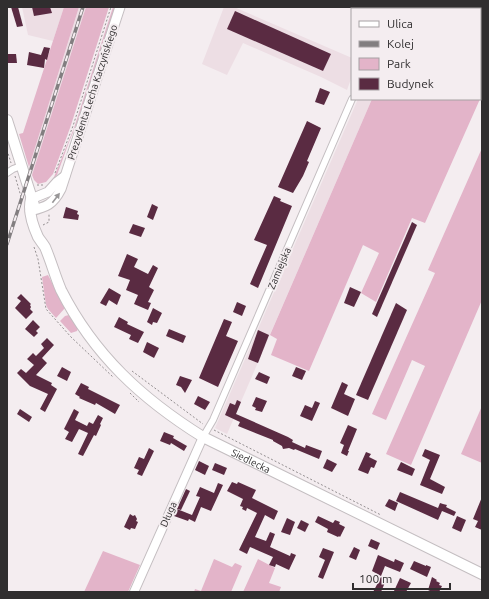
<svg xmlns="http://www.w3.org/2000/svg" width="489" height="599" viewBox="0 0 489 599" font-family="Ubuntu,sans-serif">
<style>
.built{fill:#eddee4}
.green{fill:#e3b4c9}
.building{fill:#5a2b42}
.lines{fill:none;stroke-linecap:round;stroke-linejoin:round}
.minor-casing{stroke:#c4bec1;stroke-width:8}
.tertiary-casing{stroke:#c4bec1;stroke-width:10}
.secondary-casing{stroke:#c4bec1;stroke-width:11}
.primary-casing{stroke:#c4bec1;stroke-width:12}
.path{stroke:#948f91;stroke-width:1;stroke-dasharray:2 2;stroke-linecap:butt}
.minor{stroke:#fff;stroke-width:6}
.tertiary{stroke:#fff;stroke-width:8}
.secondary{stroke:#fff;stroke-width:9}
.primary{stroke:#fff;stroke-width:10}
.rail-casing{stroke:#827e80;stroke-width:3.5}
.rail{stroke:#f4edf0;stroke-width:2;stroke-dasharray:6;stroke-linecap:butt}
.oneway{fill:#989697}
.labels{text-anchor:middle;stroke-width:4;stroke-linejoin:round;paint-order:stroke}
.street-label{font-size:10px;fill:#302e2f;stroke:#f4edf0}
</style>
<rect width="100%" height="100%" fill="#f4edf0"/>
<g class="built">
<path d="M 22,7 L 64,7 L 53,41 L 28,35 Z"/>
<path d="M 79,7 L 86,7 L 32,175 L 29,167 Z"/>
<path d="M 224,7 L 234,7 L 352,58 L 352,76 L 347,90 L 321,77 L 243,43 L 227,75 L 202,64 Z"/>
<path d="M 358,99 L 372,99 L 227,434 L 215,428 Z"/>
</g>
<g class="green">
<path d="M 64,7 L 79,7 L 29,167 L 19,134 L 23,133 Z"/>
<path d="M 86,7 L 109,7 L 70,128 L 53,174 L 46,182 L 38,184 L 34,180 L 32,175 Z"/>
<path d="M 113,7 L 116,7 L 80,116 L 69,142 L 57,175 L 45,189 L 45,187 L 48,185 L 54,177 L 74,128 Z"/>
<path d="M 412,7 L 482,7 L 482,94 L 480,98 L 480,9 L 411,9 Z"/>
<path d="M 372,99 L 480,99 L 425,223 L 412,218 L 376,302 L 361,293 L 379,253 L 363,245 L 309,371 L 271,355 L 277,339 L 270,335 Z"/>
<path d="M 482,148 L 482,300 L 411,465 L 386,454 L 425,366 L 412,360 L 386,420 L 372,414 L 435,273 L 428,270 Z"/>
<path d="M 48,275 L 65,308 L 56,318 L 48,309 L 46,305 L 42,277 Z"/>
<path d="M 69,315 L 78,328 L 77,331 L 71,333 L 60,321 L 65,316 Z"/>
<path d="M 482,406 L 482,463 L 461,454 Z"/>
<path d="M 103,551 L 140,565 L 128,592 L 84,592 Z"/>
<path d="M 214,559 L 232,567 L 235,563 L 242,566 L 231,592 L 194,592 L 195,589 L 201,591 Z"/>
<path d="M 258,559 L 275,568 L 269,583 L 281,587 L 279,592 L 243,592 Z"/>
</g>
<g class="building">
<path d="M 11,7 L 18,7 L 23,26 L 17,27 Z"/>
<path d="M 32,7 L 50,7 L 52,13 L 34,16 Z"/>
<path d="M 235,11 L 331,54 L 323,71 L 227,29 Z"/>
<path d="M 44,47 L 50,48 L 47,60 L 45,59 L 44,68 L 27,65 L 29,52 L 41,55 Z"/>
<path d="M 7,54 L 16,54 L 17,63 L 7,63 Z"/>
<path d="M 320,88 L 330,92 L 324,105 L 315,102 Z"/>
<path d="M 307,121 L 321,128 L 307,161 L 309,162 L 303,176 L 293,193 L 278,187 Z"/>
<path d="M 274,196 L 281,199 L 280,201 L 292,206 L 258,288 L 250,284 L 267,245 L 254,240 Z"/>
<path d="M 152,204 L 158,207 L 153,220 L 147,217 Z"/>
<path d="M 66,207 L 78,211 L 77,214 L 79,215 L 78,220 L 63,218 Z"/>
<path d="M 412,222 L 417,225 L 377,317 L 372,314 Z"/>
<path d="M 133,224 L 145,228 L 141,237 L 129,233 Z"/>
<path d="M 127,254 L 138,259 L 134,267 L 148,274 L 153,265 L 158,268 L 149,287 L 154,290 L 148,302 L 151,303 L 148,310 L 134,304 L 138,295 L 126,290 L 130,280 L 118,276 Z"/>
<path d="M 350,287 L 361,292 L 354,307 L 344,303 Z"/>
<path d="M 109,288 L 121,295 L 117,305 L 109,300 L 106,306 L 100,303 Z"/>
<path d="M 21,294 L 31,304 L 30,305 L 31,307 L 30,309 L 33,312 L 26,319 L 15,308 L 21,301 L 17,298 Z"/>
<path d="M 237,302 L 246,306 L 242,316 L 233,312 Z"/>
<path d="M 396,303 L 407,310 L 368,400 L 356,395 Z"/>
<path d="M 153,308 L 162,313 L 157,323 L 153,322 L 152,325 L 147,322 Z"/>
<path d="M 119,317 L 128,322 L 127,324 L 144,332 L 138,343 L 129,339 L 131,335 L 114,327 Z"/>
<path d="M 224,319 L 232,322 L 226,336 L 238,341 L 218,387 L 199,378 Z"/>
<path d="M 33,320 L 40,327 L 36,331 L 38,333 L 34,337 L 25,329 Z"/>
<path d="M 169,329 L 186,336 L 183,343 L 166,336 Z"/>
<path d="M 258,330 L 269,335 L 258,363 L 248,359 Z"/>
<path d="M 47,338 L 54,345 L 42,358 L 47,363 L 36,375 L 52,383 L 51,385 L 57,389 L 45,412 L 40,409 L 48,394 L 30,386 L 17,373 L 21,369 L 26,373 L 34,365 L 27,359 L 33,353 L 36,356 L 44,348 L 41,344 Z"/>
<path d="M 147,342 L 159,348 L 154,358 L 143,352 Z"/>
<path d="M 62,367 L 71,372 L 67,381 L 57,376 Z"/>
<path d="M 296,367 L 306,371 L 302,380 L 292,376 Z"/>
<path d="M 259,372 L 270,377 L 267,384 L 255,379 Z"/>
<path d="M 180,376 L 192,380 L 185,393 L 181,387 L 176,385 Z"/>
<path d="M 342,382 L 348,385 L 344,394 L 355,399 L 348,416 L 331,408 Z"/>
<path d="M 81,383 L 89,387 L 88,389 L 120,405 L 115,414 L 96,403 L 95,405 L 79,398 L 80,397 L 75,394 Z"/>
<path d="M 198,396 L 210,402 L 205,410 L 194,404 Z"/>
<path d="M 256,397 L 267,401 L 262,412 L 255,410 L 256,408 L 252,406 Z"/>
<path d="M 237,400 L 241,402 L 236,414 L 288,437 L 293,440 L 292,442 L 305,448 L 306,445 L 322,451 L 319,459 L 295,449 L 294,450 L 289,448 L 283,449 L 282,446 L 273,441 L 273,440 L 238,426 L 240,422 L 225,415 L 230,403 L 235,405 Z"/>
<path d="M 315,401 L 320,403 L 312,421 L 300,416 L 305,405 L 312,408 Z"/>
<path d="M 20,409 L 32,417 L 29,422 L 17,414 Z"/>
<path d="M 74,409 L 79,412 L 75,420 L 87,426 L 89,422 L 93,424 L 98,415 L 103,418 L 100,424 L 101,425 L 96,436 L 94,435 L 83,456 L 78,454 L 88,433 L 79,429 L 72,442 L 65,439 L 69,432 L 64,429 Z"/>
<path d="M 348,425 L 357,429 L 348,451 L 349,451 L 347,456 L 341,453 L 344,445 L 340,443 Z"/>
<path d="M 164,432 L 174,436 L 173,438 L 187,446 L 184,451 L 171,443 L 170,445 L 160,441 Z"/>
<path d="M 149,448 L 154,451 L 142,476 L 137,474 L 139,470 L 134,468 L 139,457 L 144,459 Z"/>
<path d="M 425,449 L 440,455 L 430,479 L 445,487 L 442,494 L 420,485 L 430,460 L 422,456 Z"/>
<path d="M 366,452 L 371,454 L 369,457 L 377,461 L 374,468 L 371,467 L 368,474 L 358,470 Z"/>
<path d="M 327,459 L 337,464 L 332,472 L 323,468 Z"/>
<path d="M 199,461 L 209,466 L 205,475 L 195,470 Z"/>
<path d="M 401,462 L 415,469 L 412,476 L 397,470 Z"/>
<path d="M 215,463 L 227,468 L 224,475 L 212,470 Z"/>
<path d="M 232,482 L 237,484 L 238,482 L 256,490 L 252,498 L 278,511 L 274,520 L 265,515 L 255,537 L 266,541 L 270,532 L 275,534 L 270,547 L 290,556 L 291,553 L 296,555 L 289,570 L 276,564 L 275,567 L 269,565 L 273,557 L 250,547 L 247,554 L 239,550 L 257,513 L 247,508 L 246,511 L 242,509 L 243,507 L 240,506 L 243,499 L 227,491 Z"/>
<path d="M 218,483 L 223,485 L 211,511 L 201,507 L 195,522 L 189,519 L 188,521 L 174,516 L 177,509 L 192,515 L 200,497 L 196,496 L 200,487 L 214,493 Z"/>
<path d="M 186,489 L 190,491 L 181,510 L 177,509 Z"/>
<path d="M 400,492 L 438,508 L 440,503 L 443,504 L 447,505 L 446,507 L 456,512 L 454,516 L 442,511 L 438,520 L 396,501 Z"/>
<path d="M 482,497 L 482,530 L 475,527 L 478,521 L 473,519 Z"/>
<path d="M 389,499 L 398,503 L 395,511 L 385,506 Z"/>
<path d="M 130,514 L 133,516 L 135,515 L 137,519 L 136,521 L 138,522 L 135,529 L 131,528 L 130,530 L 124,527 Z"/>
<path d="M 318,516 L 333,523 L 335,520 L 340,522 L 339,524 L 345,527 L 340,537 L 339,536 L 338,537 L 327,532 L 328,529 L 315,522 Z"/>
<path d="M 457,516 L 466,520 L 461,532 L 452,528 Z"/>
<path d="M 287,518 L 295,522 L 290,535 L 281,532 Z"/>
<path d="M 301,520 L 309,524 L 305,532 L 297,528 Z"/>
<path d="M 371,539 L 380,543 L 377,550 L 368,546 Z"/>
<path d="M 354,547 L 360,550 L 356,560 L 349,557 Z"/>
<path d="M 323,548 L 334,552 L 323,579 L 318,577 L 325,560 L 319,557 Z"/>
<path d="M 378,555 L 394,562 L 395,559 L 404,563 L 400,572 L 385,566 L 381,576 L 372,571 Z"/>
<path d="M 414,561 L 426,566 L 426,565 L 431,567 L 427,577 L 410,569 Z"/>
<path d="M 381,577 L 386,580 L 381,592 L 373,592 Z"/>
<path d="M 432,577 L 437,580 L 436,581 L 440,583 L 439,585 L 442,586 L 439,592 L 432,592 L 428,590 Z"/>
<path d="M 400,578 L 411,583 L 406,592 L 397,592 L 394,591 Z"/>
</g>
<g class="lines">
<g class="minor-casing">
<g id="minor">
<path d="M 390,9 L 391,7"/>
<path d="M 7,173 L 13,169 L 21,166"/>
<path d="M 203,437 L 213,420 L 352,99"/>
</g>
</g>
<g class="tertiary-casing">
<path id="tertiary" d="M 134,592 L 203,437"/>
</g>
<g class="secondary-casing">
<g id="secondary">
<path d="M 31,199 L 48,192 L 57,182 L 65,176"/>
<path d="M 30,211 C 46,207 53,205 61,189 L 120,7"/>
</g>
</g>
<g class="primary-casing">
<g id="primary">
<path d="M 7,120 L 34,205"/>
<path id="s1" d="M 31,199 C 28,210 33,226 38,237 C 40,240 43,244 45,247 C 51,261 55,276 61,290 C 94,355 142,399 203,437 L 482,574"/>
</g>
</g>
<g class="path">
<path d="M 7,150 L 11,163"/>
<path d="M 55,173 L 73,126 L 111,7"/>
<path d="M 15,176 L 22,200"/>
<path d="M 37,185 L 43,185"/>
<path d="M 43,225 L 49,222 L 49,214"/>
<path d="M 34,247 L 38,259 L 46,309 L 71,337 L 113,377"/>
<path d="M 132,371 L 203,424"/>
<path d="M 130,393 L 139,402"/>
<path d="M 214,430 L 381,515"/>
</g>
<use href="#minor" class="minor"/>
<use href="#tertiary" class="tertiary"/>
<use href="#secondary" class="secondary"/>
<use href="#primary" class="primary"/>
<g class="rail-casing">
<path id="rail" d="M 7,244 L 83,7"/>
</g>
<use href="#rail" class="rail"/>
</g>
<defs><path id="oneway-solid" d="M-6-.8H1V-3.2L6.5 0L1 3.2V.8H-6Z"/></defs>
<use class="oneway" href="#oneway-solid" transform="translate(56 198) rotate(-53)"/>
<g class="labels">
<g class="street-label">
<text transform="translate(92 92) rotate(-72)" y="4">Prezydenta Lecha Kaczyńskiego</text>
<text transform="translate(279 268) rotate(-67)" y="4">Zamiejska</text>
<text dy="4" stroke="none"><textPath href="#s1" startOffset="358">Siedlecka</textPath></text>
<text transform="translate(168 514) rotate(-66)" y="4">Długa</text>
</g>
</g>
<rect width="489" height="599" fill="none" stroke="#302e2f" stroke-width="16"/>
<rect x="351" y="8" width="130" height="92" fill="#f4edf0" stroke="#a6a1a3"/>
<rect x="359" y="21" width="20" height="6" fill="#ffffff" stroke="#a6a1a3"/>
<text x="387" y="28" font-size="12" fill="#302e2f">Ulica</text>
<rect x="359" y="41" width="20" height="6" fill="#827e80" stroke="#a6a1a3"/>
<text x="387" y="48" font-size="12" fill="#302e2f">Kolej</text>
<rect x="359" y="58" width="20" height="12" fill="#e3b4c9" stroke="#a6a1a3"/>
<text x="387" y="68" font-size="12" fill="#302e2f">Park</text>
<rect x="359" y="78" width="20" height="12" fill="#5a2b42" stroke="#a6a1a3"/>
<text x="387" y="88" font-size="12" fill="#302e2f">Budynek</text>
<path d="M353 583v6h97v-6" fill="none" stroke="#302e2f" stroke-width="2"/>
<text x="359" y="583" font-size="12" fill="#302e2f" stroke="#f4edf0" stroke-width="3" paint-order="stroke">100 m</text>
</svg>
